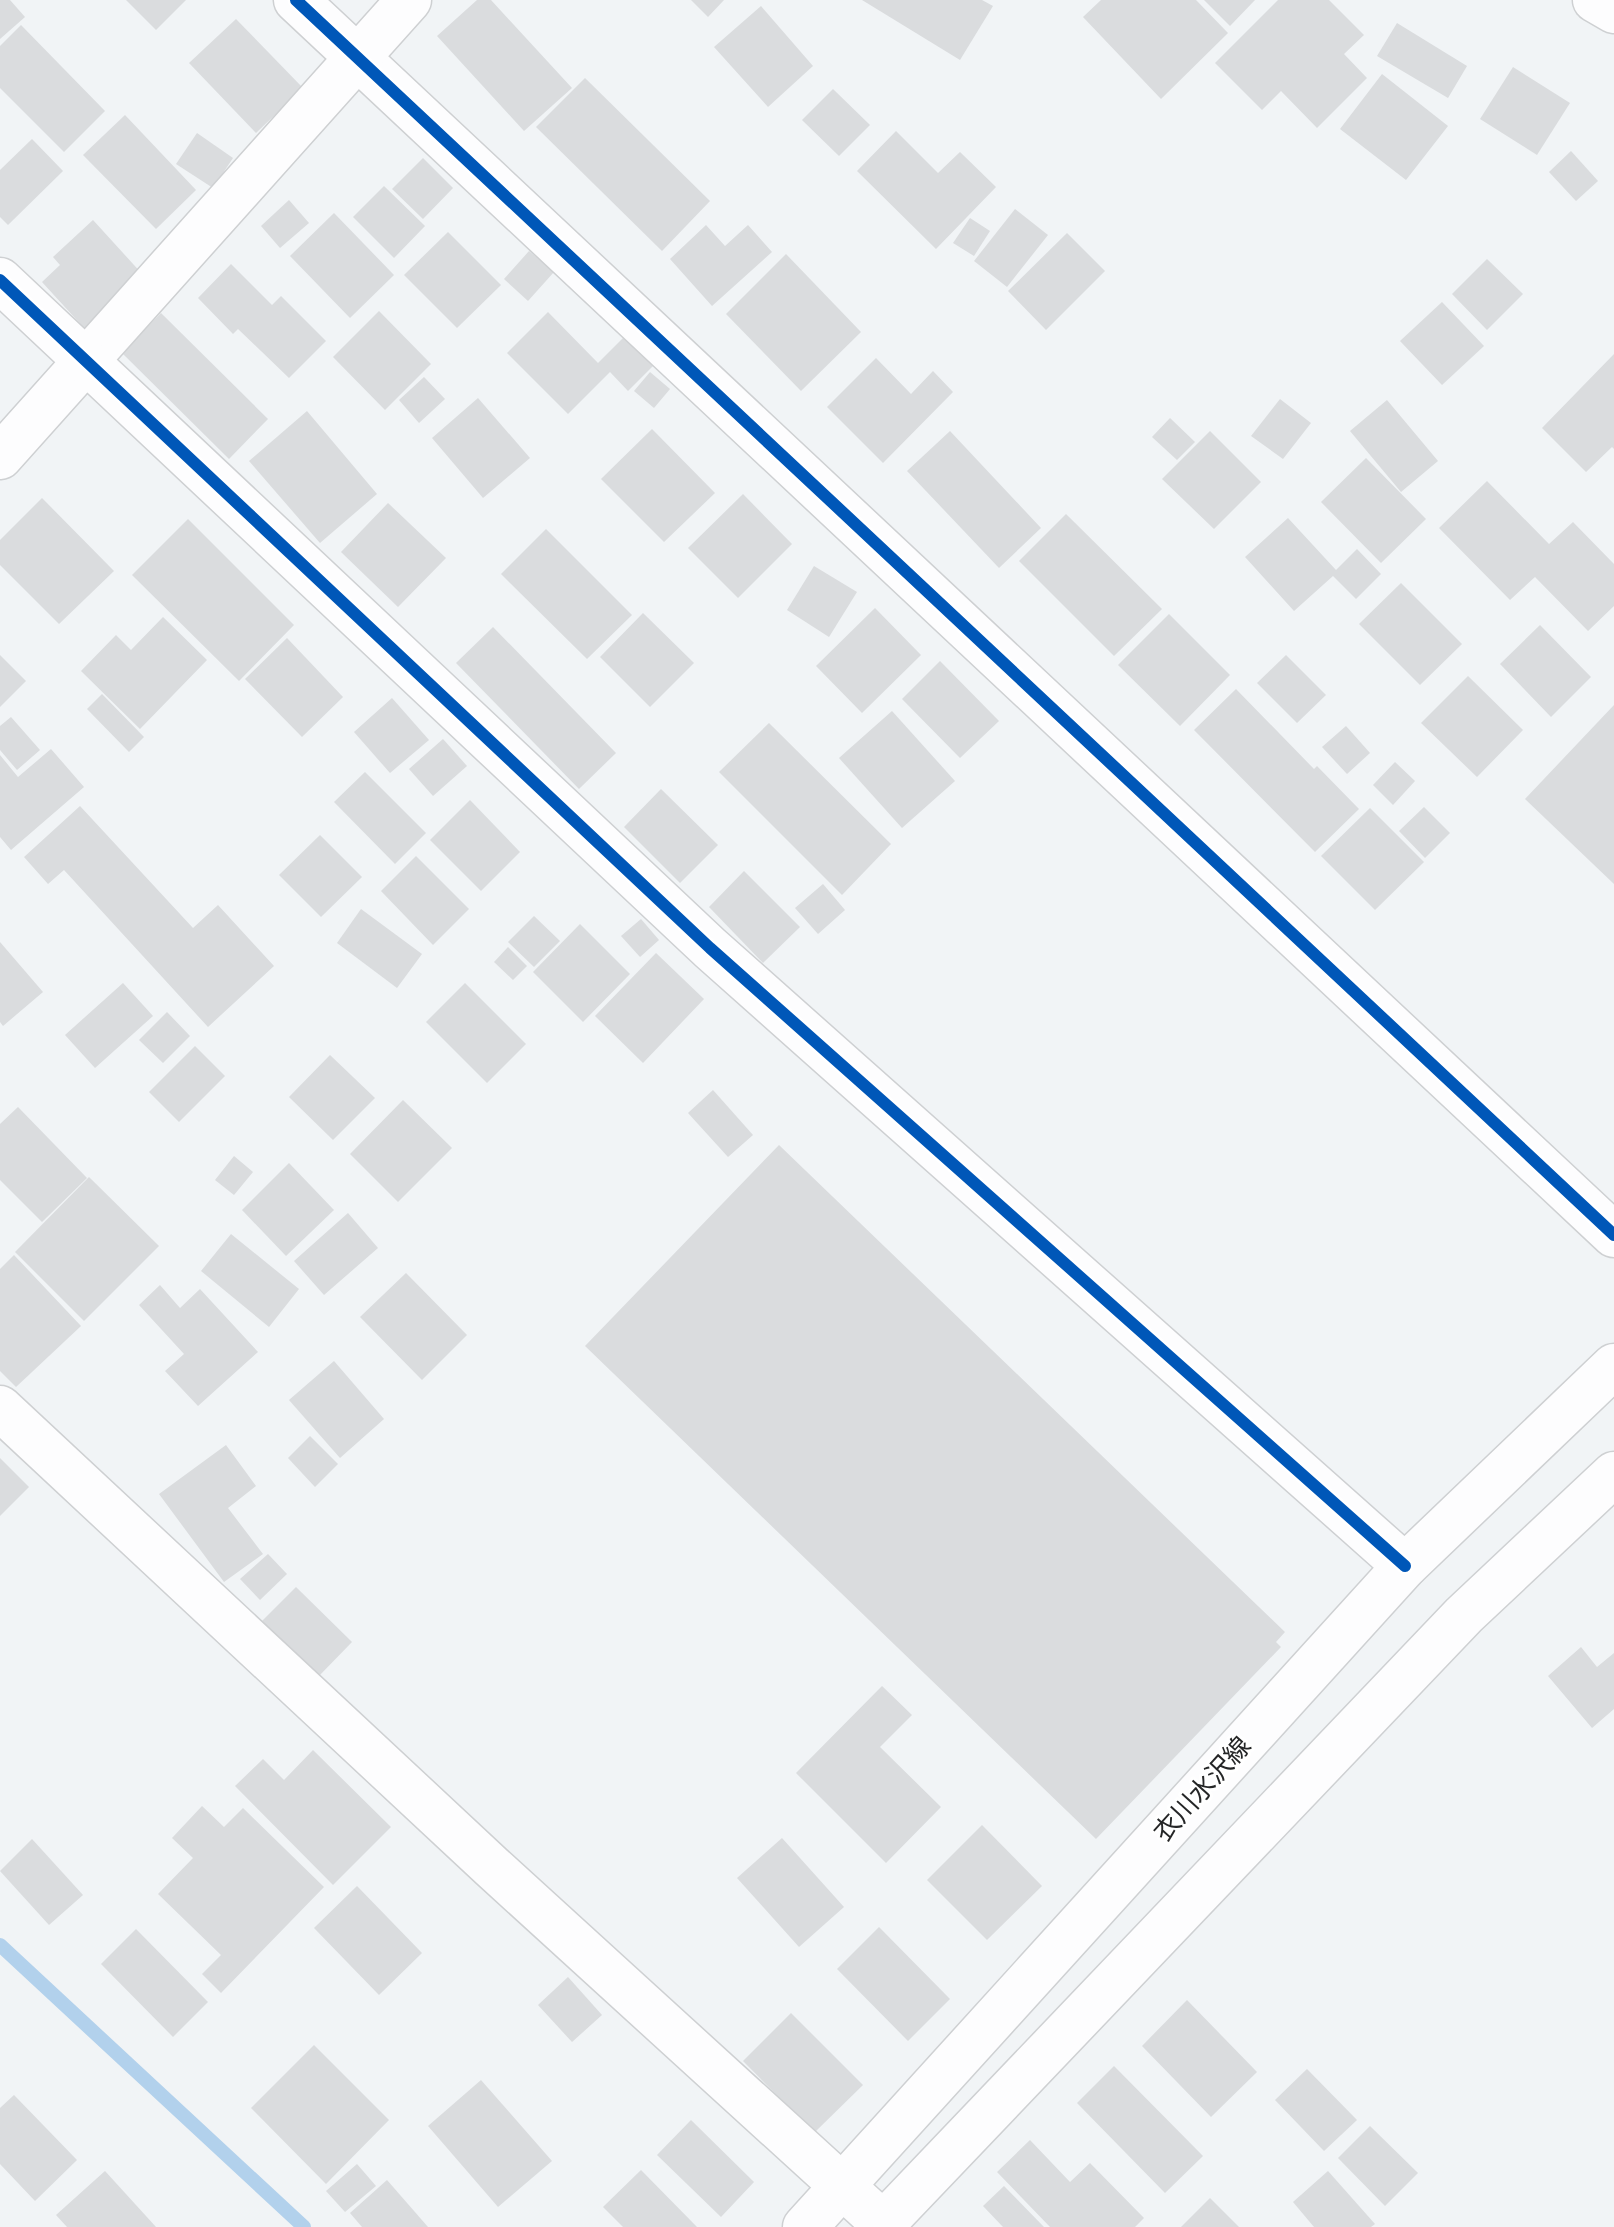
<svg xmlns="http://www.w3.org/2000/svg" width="1614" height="2227" viewBox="0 0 1614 2227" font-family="'DM Sans','Noto Sans JP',sans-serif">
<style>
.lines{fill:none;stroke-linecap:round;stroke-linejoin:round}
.stream{stroke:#b2d1ec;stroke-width:14}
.building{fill:#dadcde}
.street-casing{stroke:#ced0d2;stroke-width:47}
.secondary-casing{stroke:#ced0d2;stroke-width:47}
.street{stroke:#fdfdfe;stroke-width:44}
.secondary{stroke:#fdfdfe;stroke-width:44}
.cycleway-casing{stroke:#fff;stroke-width:17}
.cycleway{stroke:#0057b8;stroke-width:12}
.labels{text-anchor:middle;stroke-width:6;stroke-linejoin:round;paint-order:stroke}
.street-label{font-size:26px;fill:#252627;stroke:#fff}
</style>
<rect width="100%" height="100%" fill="#f1f4f6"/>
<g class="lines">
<path class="stream" d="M 0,1945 L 304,2227"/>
</g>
<g class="building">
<path d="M 0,0 L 10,0 L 25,17 L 0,39 Z"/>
<path d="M 126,0 L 186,0 L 156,30 Z"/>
<path d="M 477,0 L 491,0 L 572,88 L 524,131 L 437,36 Z"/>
<path d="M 691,0 L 724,0 L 708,17 Z"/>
<path d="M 862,0 L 982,0 L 993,6 L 960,60 Z"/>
<path d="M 1101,0 L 1196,0 L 1228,33 L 1161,99 L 1083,17 Z"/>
<path d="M 1204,0 L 1255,0 L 1230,26 Z"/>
<path d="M 1278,0 L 1329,0 L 1364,35 L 1344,54 L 1367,78 L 1317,128 L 1281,91 L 1262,110 L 1215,63 Z"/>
<path d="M 761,6 L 813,66 L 768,107 L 714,47 Z"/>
<path d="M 236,19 L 303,88 L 256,133 L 189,63 Z"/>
<path d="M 1397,23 L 1467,66 L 1448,98 L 1377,56 Z"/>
<path d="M 21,25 L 105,111 L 64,152 L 0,88 L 0,46 Z"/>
<path d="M 1513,67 L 1570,103 L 1537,155 L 1480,119 Z"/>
<path d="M 1382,74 L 1448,126 L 1406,180 L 1340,129 Z"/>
<path d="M 585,78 L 710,201 L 662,251 L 536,127 Z"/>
<path d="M 833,89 L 870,125 L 839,156 L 802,120 Z"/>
<path d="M 125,115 L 196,190 L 156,229 L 83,155 Z"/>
<path d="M 896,131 L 938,173 L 960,152 L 996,187 L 936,249 L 857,171 Z"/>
<path d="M 197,133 L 233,158 L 213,188 L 176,164 Z"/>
<path d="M 32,139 L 63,171 L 8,225 L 0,217 L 0,170 Z"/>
<path d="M 1571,151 L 1598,181 L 1576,201 L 1549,172 Z"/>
<path d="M 423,158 L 453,188 L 423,219 L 392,189 Z"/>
<path d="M 384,186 L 425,226 L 394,258 L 353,217 Z"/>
<path d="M 289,200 L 309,223 L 280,248 L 261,226 Z"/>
<path d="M 1015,209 L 1048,235 L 1007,287 L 974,261 Z"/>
<path d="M 334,213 L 394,275 L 350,318 L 290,256 Z"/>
<path d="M 970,218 L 990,231 L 974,256 L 953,243 Z"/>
<path d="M 93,220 L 144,276 L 85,329 L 42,282 L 60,265 L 53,257 Z"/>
<path d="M 706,225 L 725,246 L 748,225 L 772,252 L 712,306 L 670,259 Z"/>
<path d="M 448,232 L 501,285 L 457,328 L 404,275 Z"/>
<path d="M 1067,233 L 1105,271 L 1046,330 L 1008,291 Z"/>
<path d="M 529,251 L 554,272 L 528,301 L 504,279 Z"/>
<path d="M 786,254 L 861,332 L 801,391 L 726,314 Z"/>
<path d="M 1487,259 L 1523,294 L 1487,330 L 1452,294 Z"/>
<path d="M 231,264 L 272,305 L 281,296 L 326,341 L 289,378 L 238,329 L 233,334 L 198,298 Z"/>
<path d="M 1442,302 L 1484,346 L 1442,385 L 1400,341 Z"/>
<path d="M 379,311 L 431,364 L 385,410 L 333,357 Z"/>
<path d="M 548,312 L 598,363 L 625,336 L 654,365 L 628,391 L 610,372 L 568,414 L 507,353 Z"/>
<path d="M 161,313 L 268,419 L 229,459 L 122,353 Z"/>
<path d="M 1614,354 L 1614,449 L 1612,447 L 1586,472 L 1542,428 Z"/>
<path d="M 876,358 L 911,394 L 933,371 L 953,392 L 883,463 L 827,407 Z"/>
<path d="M 650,372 L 670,389 L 654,408 L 634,391 Z"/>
<path d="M 424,377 L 445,399 L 419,423 L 399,400 Z"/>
<path d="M 478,398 L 530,458 L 483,498 L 432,438 Z"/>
<path d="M 1280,399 L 1311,423 L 1283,459 L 1251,436 Z"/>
<path d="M 1387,400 L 1438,461 L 1401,492 L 1350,431 Z"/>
<path d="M 307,411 L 377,494 L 320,543 L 249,461 Z"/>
<path d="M 1170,418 L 1195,442 L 1177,460 L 1152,437 Z"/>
<path d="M 652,429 L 715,493 L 664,542 L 601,479 Z"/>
<path d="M 950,431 L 1041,528 L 999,568 L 907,471 Z"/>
<path d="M 1210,431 L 1261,482 L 1214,529 L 1162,479 Z"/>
<path d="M 1366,458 L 1426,519 L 1381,563 L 1321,502 Z"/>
<path d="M 1487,481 L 1549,544 L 1573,522 L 1614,564 L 1614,606 L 1588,631 L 1535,577 L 1510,600 L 1439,528 Z"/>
<path d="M 743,494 L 792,544 L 738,598 L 688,548 Z"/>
<path d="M 42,498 L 114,571 L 59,624 L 0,565 L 0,540 Z"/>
<path d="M 388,503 L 446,558 L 398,607 L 341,552 Z"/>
<path d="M 1066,514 L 1162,609 L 1114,656 L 1019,561 Z"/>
<path d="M 1288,518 L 1336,570 L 1357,549 L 1381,574 L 1356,599 L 1333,576 L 1294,611 L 1245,557 Z"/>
<path d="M 188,519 L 294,625 L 239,681 L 132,575 Z"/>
<path d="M 546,529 L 632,615 L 587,659 L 501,574 Z"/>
<path d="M 814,566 L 857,592 L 829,637 L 787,610 Z"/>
<path d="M 1401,583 L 1462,644 L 1420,685 L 1359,624 Z"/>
<path d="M 875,608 L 921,655 L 862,713 L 816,666 Z"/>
<path d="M 643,613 L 694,663 L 650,707 L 600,657 Z"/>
<path d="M 1169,614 L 1230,675 L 1180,726 L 1118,665 Z"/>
<path d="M 163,617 L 207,660 L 140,729 L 81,671 L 116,635 L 131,650 Z"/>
<path d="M 1540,625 L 1591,677 L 1551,717 L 1500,664 Z"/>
<path d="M 493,627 L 616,753 L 579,789 L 456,663 Z"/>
<path d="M 287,638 L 343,697 L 302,737 L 245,679 Z"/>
<path d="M 0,655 L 26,681 L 0,707 Z"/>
<path d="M 1286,655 L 1326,695 L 1297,723 L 1257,683 Z"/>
<path d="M 940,661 L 999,721 L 960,758 L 902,699 Z"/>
<path d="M 1468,676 L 1523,730 L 1477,777 L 1421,723 Z"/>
<path d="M 1236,689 L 1314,769 L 1317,766 L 1359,809 L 1315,852 L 1194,730 Z"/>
<path d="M 102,694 L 144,737 L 129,752 L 87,709 Z"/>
<path d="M 392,698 L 429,740 L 390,773 L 354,732 Z"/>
<path d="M 1614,705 L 1614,884 L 1525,799 Z"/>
<path d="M 892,711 L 955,781 L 902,828 L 839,758 Z"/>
<path d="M 11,717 L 40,750 L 17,770 L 0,750 L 0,726 Z"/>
<path d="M 769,723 L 891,844 L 842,895 L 719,772 Z"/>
<path d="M 1346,726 L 1370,753 L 1347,774 L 1322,747 Z"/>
<path d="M 443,739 L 467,766 L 433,796 L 409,769 Z"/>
<path d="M 51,749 L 84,787 L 11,850 L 0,837 L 0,755 L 18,777 Z"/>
<path d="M 1395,762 L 1415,781 L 1393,805 L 1373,785 Z"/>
<path d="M 365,772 L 426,833 L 395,864 L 334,802 Z"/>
<path d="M 661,789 L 718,845 L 680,883 L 624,827 Z"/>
<path d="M 470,800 L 520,852 L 481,891 L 430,840 Z"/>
<path d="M 80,806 L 193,928 L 218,905 L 274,966 L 208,1027 L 64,870 L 48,884 L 24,857 Z"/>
<path d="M 1424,807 L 1450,833 L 1425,858 L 1399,831 Z"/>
<path d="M 1370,808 L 1424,862 L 1375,910 L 1321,856 Z"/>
<path d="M 320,835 L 362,877 L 321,917 L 279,875 Z"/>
<path d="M 416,856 L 469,909 L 433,945 L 381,891 Z"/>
<path d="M 744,871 L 800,927 L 763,963 L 709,907 Z"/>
<path d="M 823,884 L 845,910 L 818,934 L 795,908 Z"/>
<path d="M 361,909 L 422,954 L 397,988 L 337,943 Z"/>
<path d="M 534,916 L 560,941 L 534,967 L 508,942 Z"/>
<path d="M 641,919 L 659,940 L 640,957 L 621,936 Z"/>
<path d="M 580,924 L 630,974 L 583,1022 L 533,972 Z"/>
<path d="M 0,942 L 43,992 L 3,1026 L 0,1022 Z"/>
<path d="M 508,947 L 527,966 L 513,980 L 494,962 Z"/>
<path d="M 656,953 L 704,999 L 643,1063 L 595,1016 Z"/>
<path d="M 123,983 L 153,1016 L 95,1068 L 65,1035 Z"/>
<path d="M 465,983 L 526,1044 L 487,1083 L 426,1022 Z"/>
<path d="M 167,1012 L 190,1036 L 163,1063 L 139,1040 Z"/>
<path d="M 195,1046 L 225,1076 L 179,1122 L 149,1092 Z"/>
<path d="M 330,1055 L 375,1098 L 333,1140 L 289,1097 Z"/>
<path d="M 713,1090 L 753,1135 L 728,1157 L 688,1113 Z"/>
<path d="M 403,1100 L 452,1148 L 398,1202 L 350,1154 Z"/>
<path d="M 18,1107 L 87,1178 L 42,1222 L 0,1180 L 0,1124 Z"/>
<path d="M 779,1145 L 1285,1632 L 1276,1642 L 1281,1647 L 1096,1839 L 585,1346 Z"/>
<path d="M 234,1156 L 253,1172 L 234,1195 L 215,1180 Z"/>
<path d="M 289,1163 L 334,1210 L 286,1256 L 242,1210 Z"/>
<path d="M 89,1177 L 159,1246 L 84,1321 L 15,1252 Z"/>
<path d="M 348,1213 L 378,1248 L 324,1295 L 294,1261 Z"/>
<path d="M 231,1234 L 299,1289 L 269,1327 L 201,1271 Z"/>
<path d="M 14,1255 L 81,1326 L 16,1387 L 0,1371 L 0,1269 Z"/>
<path d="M 406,1273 L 467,1335 L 422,1380 L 360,1317 Z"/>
<path d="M 160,1285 L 180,1308 L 200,1289 L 258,1352 L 198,1406 L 165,1371 L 184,1354 L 139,1305 Z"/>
<path d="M 334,1361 L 384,1419 L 340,1458 L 289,1400 Z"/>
<path d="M 310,1436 L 338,1464 L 315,1487 L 288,1458 Z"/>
<path d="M 226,1445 L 256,1486 L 228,1508 L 263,1554 L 224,1582 L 159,1494 Z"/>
<path d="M 0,1458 L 29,1487 L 0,1516 Z"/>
<path d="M 268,1554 L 287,1574 L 260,1600 L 240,1579 Z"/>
<path d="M 296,1587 L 352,1642 L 318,1677 L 261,1622 Z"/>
<path d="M 1581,1647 L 1597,1667 L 1614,1653 L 1614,1709 L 1592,1728 L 1548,1676 Z"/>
<path d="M 882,1686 L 912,1715 L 880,1747 L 941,1807 L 886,1863 L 796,1773 Z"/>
<path d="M 313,1750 L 391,1827 L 333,1885 L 235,1786 L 263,1759 L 284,1780 Z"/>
<path d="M 202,1806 L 224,1827 L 243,1808 L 324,1887 L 221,1993 L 202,1974 L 221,1955 L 158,1894 L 193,1858 L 172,1838 Z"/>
<path d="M 982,1825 L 1042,1886 L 987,1940 L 927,1880 Z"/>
<path d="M 782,1838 L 844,1907 L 799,1947 L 737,1878 Z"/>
<path d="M 32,1839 L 83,1895 L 49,1925 L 0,1871 Z"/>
<path d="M 357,1886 L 422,1953 L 379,1995 L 314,1928 Z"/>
<path d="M 879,1927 L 950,1999 L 908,2041 L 837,1969 Z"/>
<path d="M 136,1929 L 208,2002 L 173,2037 L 101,1964 Z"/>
<path d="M 568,1977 L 602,2015 L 572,2042 L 538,2005 Z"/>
<path d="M 1187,2000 L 1257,2072 L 1211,2117 L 1142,2046 Z"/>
<path d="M 791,2013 L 863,2085 L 814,2133 L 743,2061 Z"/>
<path d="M 314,2045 L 389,2120 L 326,2184 L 251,2108 Z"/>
<path d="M 1114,2066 L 1203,2156 L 1165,2193 L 1077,2103 Z"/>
<path d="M 1307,2069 L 1357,2120 L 1324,2151 L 1275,2100 Z"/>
<path d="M 481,2080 L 552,2161 L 498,2207 L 428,2126 Z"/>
<path d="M 14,2095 L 77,2160 L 35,2201 L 0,2164 L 0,2108 Z"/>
<path d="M 691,2120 L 754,2182 L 721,2217 L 657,2155 Z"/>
<path d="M 1370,2126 L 1418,2173 L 1385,2206 L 1338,2158 Z"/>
<path d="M 1030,2140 L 1070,2182 L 1090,2163 L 1144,2218 L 1135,2227 L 1050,2227 L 997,2172 Z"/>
<path d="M 357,2164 L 376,2186 L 345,2212 L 326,2191 Z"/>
<path d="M 641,2170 L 697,2227 L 623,2227 L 603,2207 Z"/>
<path d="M 105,2171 L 156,2227 L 67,2227 L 56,2215 Z"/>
<path d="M 1328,2171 L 1375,2224 L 1371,2227 L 1314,2227 L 1293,2202 Z"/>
<path d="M 387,2180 L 428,2227 L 362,2227 L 350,2213 Z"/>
<path d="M 1004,2186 L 1044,2227 L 1003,2227 L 983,2206 Z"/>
<path d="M 1210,2198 L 1239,2227 L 1181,2227 Z"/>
</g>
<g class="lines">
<g class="street-casing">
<g id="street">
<path d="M 296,0 L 1614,1235"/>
<path d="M 1595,0 L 1614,11"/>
<path d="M 0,457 L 409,0"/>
<path d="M 0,1408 L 492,1867 L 887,2227"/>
</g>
</g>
<g class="secondary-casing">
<g id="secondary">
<path d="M 0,280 L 710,948 L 1405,1566"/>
<path d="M 805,2227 L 1405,1566 L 1614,1366"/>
<path d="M 880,2227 L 1464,1615 L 1614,1474"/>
</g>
</g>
<use href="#street" class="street"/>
<use href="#secondary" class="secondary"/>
<g class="cycleway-casing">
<g id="cycleway">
<path d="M 296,0 L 1614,1235"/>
<path d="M 0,280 L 710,948 L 1405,1566"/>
</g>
</g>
<use href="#cycleway" class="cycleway"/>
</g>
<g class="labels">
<g class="street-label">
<text transform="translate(1202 1789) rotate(-48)" y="9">衣川水沢線</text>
</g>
</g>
</svg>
